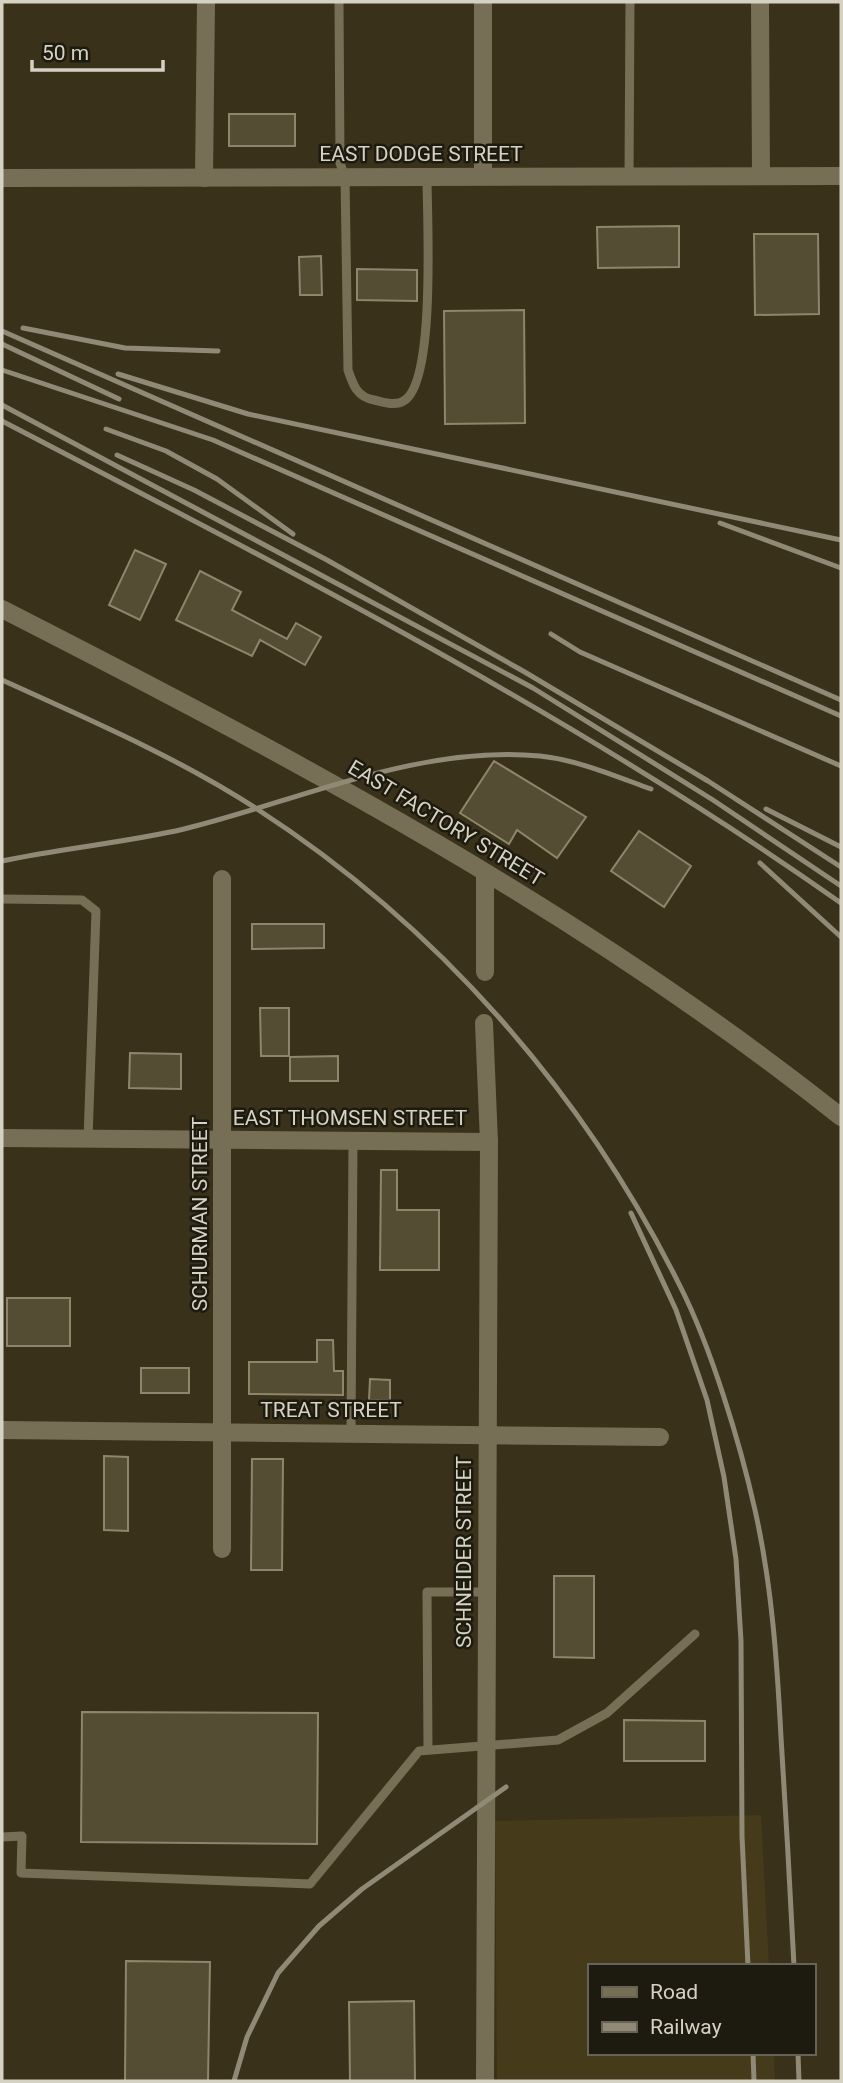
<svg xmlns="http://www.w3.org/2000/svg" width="843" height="2083" viewBox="0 0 843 2083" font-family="Roboto,sans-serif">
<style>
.built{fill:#453b1b}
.building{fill:#544d34;stroke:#8e856b;stroke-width:2}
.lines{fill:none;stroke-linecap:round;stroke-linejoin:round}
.service{stroke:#776f55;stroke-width:9}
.minor{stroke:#776f55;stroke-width:18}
.rail{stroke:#8f8976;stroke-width:5}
.labels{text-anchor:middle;stroke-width:5;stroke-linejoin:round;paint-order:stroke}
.street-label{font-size:21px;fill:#d6d2c3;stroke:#1d1a0f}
</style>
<rect width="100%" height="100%" fill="#393119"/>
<path class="built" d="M 761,1815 L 769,1966 L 589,1966 L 589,2053 L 774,2053 L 775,2081 L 497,2081 L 495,1821 Z"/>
<g class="building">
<rect x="229" y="114" width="66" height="32"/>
<path d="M 679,226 L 679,267 L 598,268 L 597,227 Z"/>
<path d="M 754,234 L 818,234 L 819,314 L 755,315 Z"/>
<path d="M 321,256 L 322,295 L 300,295 L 299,257 Z"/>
<path d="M 357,269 L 417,270 L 417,301 L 357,300 Z"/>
<path d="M 524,310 L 525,423 L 445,424 L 444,311 Z"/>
<path d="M 135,550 L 166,564 L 140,620 L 109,605 Z"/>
<path d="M 200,571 L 241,592 L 232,610 L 287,639 L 296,623 L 321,637 L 305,665 L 260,640 L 252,656 L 176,620 Z"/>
<path d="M 494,761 L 586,817 L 557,858 L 517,830 L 509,844 L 460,813 Z"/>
<path d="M 639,831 L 691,866 L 664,907 L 611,871 Z"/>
<path d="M 252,924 L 324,924 L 324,948 L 252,949 Z"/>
<path d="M 260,1008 L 289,1008 L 289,1056 L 261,1056 Z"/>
<path d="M 130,1053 L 181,1054 L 181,1089 L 129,1088 Z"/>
<path d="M 338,1056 L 338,1081 L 290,1081 L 290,1057 Z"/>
<path d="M 381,1170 L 397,1170 L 397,1210 L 439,1210 L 439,1270 L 380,1270 Z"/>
<rect x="7" y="1298" width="63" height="48"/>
<path d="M 317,1340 L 333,1340 L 334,1371 L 343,1371 L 343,1395 L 249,1394 L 249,1362 L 317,1362 Z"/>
<rect x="141" y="1368" width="48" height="25"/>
<path d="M 370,1379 L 390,1380 L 390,1400 L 369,1400 Z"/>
<path d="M 104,1456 L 128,1457 L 128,1531 L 104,1530 Z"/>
<path d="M 252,1459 L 283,1459 L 282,1570 L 251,1570 Z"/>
<path d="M 554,1576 L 594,1576 L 594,1658 L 554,1657 Z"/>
<path d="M 82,1712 L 318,1713 L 317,1844 L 81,1842 Z"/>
<path d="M 624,1720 L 705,1721 L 705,1761 L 624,1761 Z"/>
<path d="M 126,1961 L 210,1962 L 208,2081 L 125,2081 Z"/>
<path d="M 414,2001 L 415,2081 L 350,2081 L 349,2002 Z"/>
</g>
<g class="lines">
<g class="service">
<path d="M 339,2 L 340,163 L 345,177 L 348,370 C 353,385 357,397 374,400 C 384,402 396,407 405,400 C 436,378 427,217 427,177"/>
<path d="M 629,177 L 630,2"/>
<path d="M 2,899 L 82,900 L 96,911 L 88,1139"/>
<path d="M 351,1432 L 353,1141"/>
<path d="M 428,1750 L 427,1592 L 487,1592"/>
<path d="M 2,1837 L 22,1836 L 21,1873 L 310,1884 L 419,1751 L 558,1740 L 607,1713 L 695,1634"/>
</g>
<g class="minor">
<path d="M 483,2 L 483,176"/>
<path d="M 760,2 L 761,176"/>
<path d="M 2,178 L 841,176"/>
<path d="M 204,178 L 206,2"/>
<path d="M 2,609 C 294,758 584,912 841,1117"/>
<path d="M 485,873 L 485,972"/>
<path d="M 222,879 L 222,1549"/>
<path d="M 484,1023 L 489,1142 L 485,2081"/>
<path d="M 2,1138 L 489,1142"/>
<path d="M 2,1430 L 660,1437"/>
</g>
<g class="rail">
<path d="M 23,328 L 125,348 L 218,351"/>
<path d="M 2,331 L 841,700"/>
<path d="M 2,344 L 119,399"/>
<path d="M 2,370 L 213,440 L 841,716"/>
<path d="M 118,374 L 248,414 L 841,540"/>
<path d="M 2,405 L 533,688 L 713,800 L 841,886"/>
<path d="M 2,421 C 289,570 576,716 841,903"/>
<path d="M 106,429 L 166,451 L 217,479 L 293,534"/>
<path d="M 117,455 L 194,490 L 327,560 L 523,671 L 708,781 L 841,867"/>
<path d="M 720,523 L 841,568"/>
<path d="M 551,634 L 580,652 L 841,766"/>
<path d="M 2,680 C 88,719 177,757 257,809 C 438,926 584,1093 680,1286 C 711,1347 740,1443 755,1510 C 772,1586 777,1661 781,1737 C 786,1813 790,1890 794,1966"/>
<path d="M 766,809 L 841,847"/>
<path d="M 2,861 C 62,848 124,843 184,829 C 298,801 421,744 540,756 C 578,760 615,776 651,789"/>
<path d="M 760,863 L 841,937"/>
<path d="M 631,1213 L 676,1310 L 707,1400 L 724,1477 L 736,1559 L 741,1641 L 742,1836 L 748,1966"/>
<path d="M 753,2053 L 754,2081"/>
<path d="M 798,2053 L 799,2081"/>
<path d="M 234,2081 L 247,2037 L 278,1973 L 319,1926 L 362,1889 L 506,1787"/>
</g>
</g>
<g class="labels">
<g class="street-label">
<text x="421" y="161">EAST DODGE STREET</text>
<text transform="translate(446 823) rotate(31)" y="7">EAST FACTORY STREET</text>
<text x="350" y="1125">EAST THOMSEN STREET</text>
<text transform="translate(200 1214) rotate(-90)" y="7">SCHURMAN STREET</text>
<text x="331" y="1417">TREAT STREET</text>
<text transform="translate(464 1552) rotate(-90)" y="7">SCHNEIDER STREET</text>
</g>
</g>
<rect width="843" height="2083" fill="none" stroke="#d6d2c3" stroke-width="7"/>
<rect x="588" y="1964" width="228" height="91" fill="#1d1a0f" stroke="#676457" stroke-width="2"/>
<rect x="602" y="1987" width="35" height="10" fill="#776f55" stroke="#676457" stroke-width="2"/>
<text x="650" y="1999" font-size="21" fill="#d6d2c3">Road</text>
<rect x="602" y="2022" width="35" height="10" fill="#8f8976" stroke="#676457" stroke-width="2"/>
<text x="650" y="2034" font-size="21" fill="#d6d2c3">Railway</text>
<path d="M32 60v10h131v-10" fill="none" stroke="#d6d2c3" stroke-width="3.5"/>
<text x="42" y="60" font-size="21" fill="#d6d2c3" stroke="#1d1a0f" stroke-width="5" paint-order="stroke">50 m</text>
</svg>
